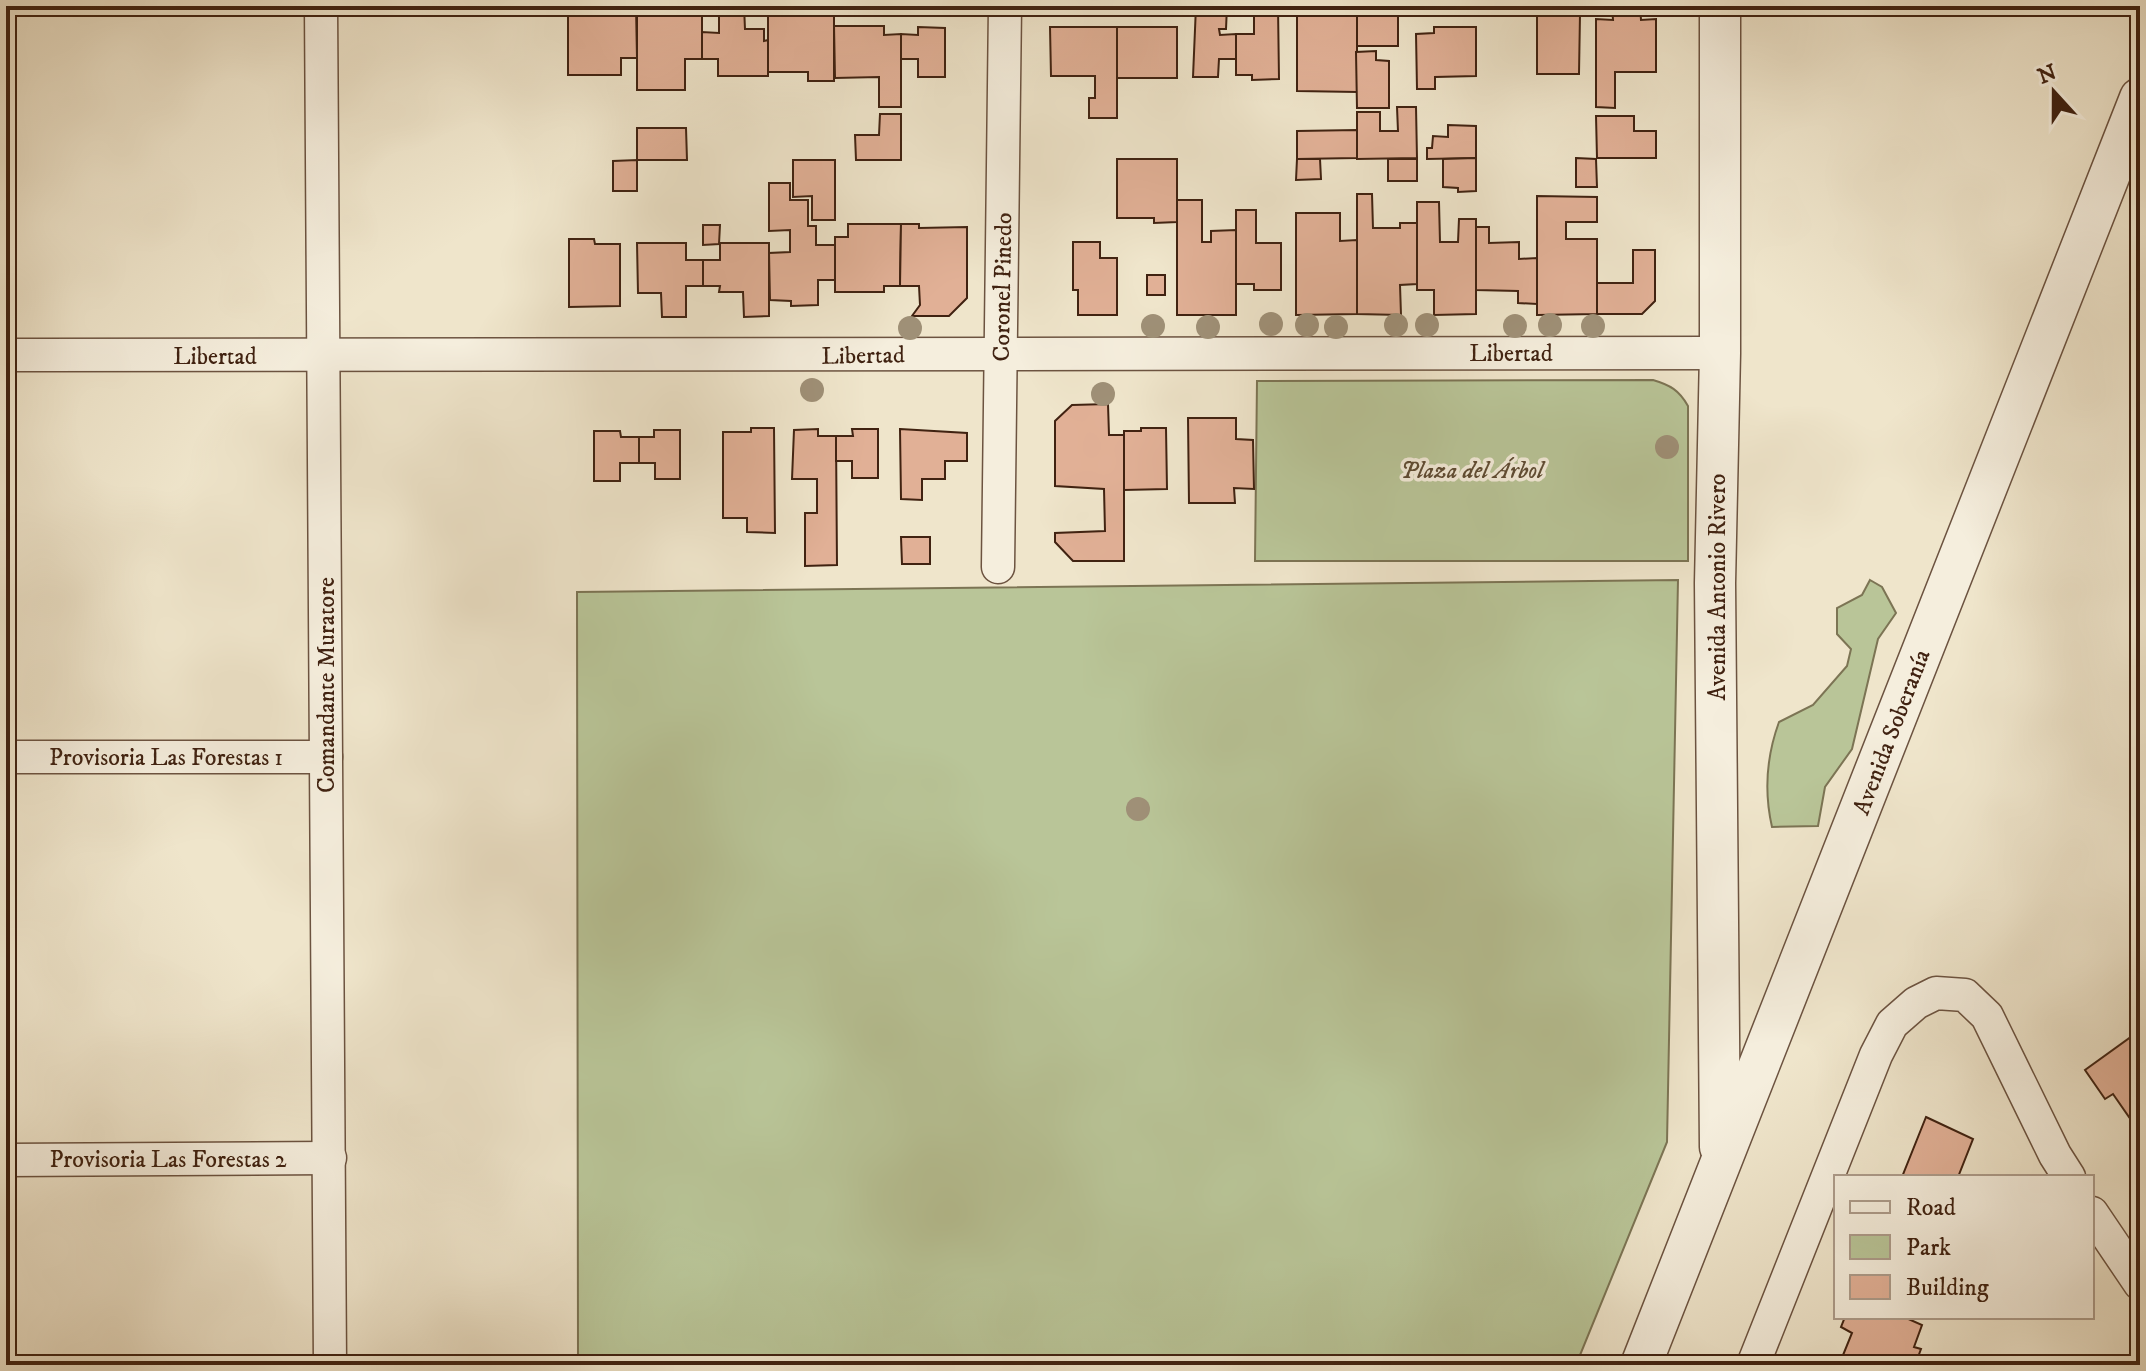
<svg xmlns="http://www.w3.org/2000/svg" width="2146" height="1371" viewBox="0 0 2146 1371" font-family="'IM FELL DW Pica',serif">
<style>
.green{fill:#b9c598;stroke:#7c7454;stroke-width:2}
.building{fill:#e1b096;stroke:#402211;stroke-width:2}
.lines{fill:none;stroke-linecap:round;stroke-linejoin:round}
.minor-casing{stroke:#6c5340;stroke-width:35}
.tertiary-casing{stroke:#6c5340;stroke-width:43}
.minor{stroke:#f5eedd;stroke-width:32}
.tertiary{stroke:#f5eedd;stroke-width:40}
.tree{fill:#9f9077}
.labels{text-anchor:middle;stroke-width:7;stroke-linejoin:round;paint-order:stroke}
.street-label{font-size:24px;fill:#402211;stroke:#f5eedd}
.park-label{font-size:24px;font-style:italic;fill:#5e4b33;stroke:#f5eedd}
</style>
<rect width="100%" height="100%" fill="#efe5cb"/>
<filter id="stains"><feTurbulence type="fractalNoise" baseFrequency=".0025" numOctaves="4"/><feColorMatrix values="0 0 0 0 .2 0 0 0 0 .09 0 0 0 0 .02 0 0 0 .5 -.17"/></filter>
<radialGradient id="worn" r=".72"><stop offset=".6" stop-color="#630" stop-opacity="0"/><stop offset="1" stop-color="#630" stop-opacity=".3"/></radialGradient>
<g class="green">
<path d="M 1653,380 C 1670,385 1679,390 1688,406 L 1688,561 L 1255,561 L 1257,381 Z"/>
<path d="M 1678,580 L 1667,1142 L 1576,1365 L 578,1365 L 577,592 Z"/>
<path d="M 1870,580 L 1882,587 L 1896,613 L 1878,639 L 1852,749 L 1825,787 L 1818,826 L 1772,827 C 1764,792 1767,755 1779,722 L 1813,705 L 1847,666 L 1851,649 L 1837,634 L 1837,608 L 1862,595 Z"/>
</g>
<g class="building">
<path d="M 568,6 L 636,6 L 637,58 L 621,58 L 621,75 L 568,75 Z"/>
<path d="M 637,6 L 702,6 L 702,59 L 685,59 L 685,90 L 637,90 Z"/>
<path d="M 719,6 L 744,6 L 745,29 L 764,29 L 764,41 L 768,40 L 768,76 L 718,76 L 718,59 L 702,59 L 702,32 L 719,33 Z"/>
<path d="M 768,6 L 834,6 L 834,81 L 808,81 L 808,72 L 768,72 Z"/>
<path d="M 1196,6 L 1227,6 L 1226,29 L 1219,29 L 1220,35 L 1236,34 L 1236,59 L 1219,59 L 1218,77 L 1193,77 Z"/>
<path d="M 1254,6 L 1278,6 L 1279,79 L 1252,80 L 1252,75 L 1236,75 L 1236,34 L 1254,34 Z"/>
<path d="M 1297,6 L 1357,6 L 1357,92 L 1297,91 Z"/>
<rect x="1357" y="6" width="41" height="40"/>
<path d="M 1612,6 L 1640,6 L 1641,20 L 1656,19 L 1656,72 L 1615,72 L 1615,108 L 1596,107 L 1596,19 L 1613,20 Z"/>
<path d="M 1537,14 L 1580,14 L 1579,74 L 1537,74 Z"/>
<path d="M 834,26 L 884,26 L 884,35 L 901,34 L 901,107 L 879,107 L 879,77 L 835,78 Z"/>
<path d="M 918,27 L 945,28 L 945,77 L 918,77 L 918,59 L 901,59 L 901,34 L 918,35 Z"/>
<path d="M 1050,27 L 1117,27 L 1117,118 L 1089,118 L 1089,98 L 1095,98 L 1095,76 L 1051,76 Z"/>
<rect x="1117" y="27" width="60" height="51"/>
<path d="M 1434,27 L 1476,27 L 1476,76 L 1435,77 L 1435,89 L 1417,89 L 1416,34 L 1434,33 Z"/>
<path d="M 1376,51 L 1376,60 L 1389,61 L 1389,108 L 1357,108 L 1356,52 Z"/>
<path d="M 1397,107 L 1416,107 L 1417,158 L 1357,159 L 1357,112 L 1380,112 L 1380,131 L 1398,131 Z"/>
<path d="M 880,114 L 901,114 L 901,160 L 856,160 L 855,135 L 879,135 Z"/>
<path d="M 1596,116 L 1634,116 L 1634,131 L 1656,131 L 1656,158 L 1597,158 Z"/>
<path d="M 1448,125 L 1476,126 L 1476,158 L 1427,159 L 1427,148 L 1432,148 L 1433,136 L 1448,137 Z"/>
<path d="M 637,128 L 686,128 L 687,160 L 637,160 Z"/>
<path d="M 1357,130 L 1357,158 L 1297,159 L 1297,131 Z"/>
<path d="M 1476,158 L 1476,191 L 1458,192 L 1458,188 L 1443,187 L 1443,159 Z"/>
<path d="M 1576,158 L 1596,159 L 1597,187 L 1576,187 Z"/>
<path d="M 1117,159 L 1177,159 L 1177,222 L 1154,223 L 1154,218 L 1117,218 Z"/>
<path d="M 1297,159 L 1320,159 L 1321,179 L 1296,180 Z"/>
<rect x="1388" y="159" width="29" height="22"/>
<path d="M 637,160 L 637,191 L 613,191 L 613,161 Z"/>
<path d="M 793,160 L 835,160 L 835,220 L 812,220 L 812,196 L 793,197 Z"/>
<path d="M 769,183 L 790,183 L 790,200 L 808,200 L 808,226 L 816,226 L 816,245 L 835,245 L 835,280 L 818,280 L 818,305 L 791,306 L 791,301 L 770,300 L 769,253 L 790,252 L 790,230 L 769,231 Z"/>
<path d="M 1357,194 L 1372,194 L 1373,228 L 1400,228 L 1400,223 L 1417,223 L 1417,284 L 1400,285 L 1401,315 L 1357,314 Z"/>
<path d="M 1537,196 L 1597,197 L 1597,222 L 1566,222 L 1566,239 L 1597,239 L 1597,314 L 1537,315 Z"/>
<path d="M 1177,200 L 1202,200 L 1202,242 L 1211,242 L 1211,231 L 1236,230 L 1236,315 L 1177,315 Z"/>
<path d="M 1417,202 L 1439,202 L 1440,242 L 1458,242 L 1459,219 L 1476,219 L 1476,314 L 1434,315 L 1434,290 L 1417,290 Z"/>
<path d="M 1236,210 L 1256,210 L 1256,243 L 1281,243 L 1281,290 L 1254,290 L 1254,284 L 1236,284 Z"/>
<path d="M 1296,213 L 1340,213 L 1340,241 L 1357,240 L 1357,314 L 1296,315 Z"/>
<path d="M 848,224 L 901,224 L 900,286 L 884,286 L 884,292 L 835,292 L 835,237 L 848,237 Z"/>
<path d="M 901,224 L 919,224 L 919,228 L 967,227 L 967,298 L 949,316 L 912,316 L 920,305 L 919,286 L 900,286 Z"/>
<path d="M 703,225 L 720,225 L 719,244 L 703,245 Z"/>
<path d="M 1476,227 L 1489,227 L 1489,243 L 1519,242 L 1519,259 L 1537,258 L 1537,304 L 1518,303 L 1518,291 L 1476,290 Z"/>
<path d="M 569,239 L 594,239 L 595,244 L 620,244 L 620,306 L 569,307 Z"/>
<path d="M 1073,242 L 1100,242 L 1100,258 L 1117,258 L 1117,315 L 1078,315 L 1078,290 L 1073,290 Z"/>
<path d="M 637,243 L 686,243 L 686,260 L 703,260 L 703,286 L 686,286 L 686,317 L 662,317 L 661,293 L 638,293 Z"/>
<path d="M 720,243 L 769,243 L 769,316 L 744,317 L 743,292 L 719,292 L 720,286 L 703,286 L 703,260 L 720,260 Z"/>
<path d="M 1633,250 L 1655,250 L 1655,301 L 1642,314 L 1597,314 L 1597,283 L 1633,283 Z"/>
<rect x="1147" y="275" width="18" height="20"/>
<path d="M 1108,404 L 1109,435 L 1124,435 L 1124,561 L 1073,561 L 1055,542 L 1055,533 L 1105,531 L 1104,489 L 1055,486 L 1055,421 L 1072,405 Z"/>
<path d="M 1188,418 L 1236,418 L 1236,439 L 1253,440 L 1254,489 L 1234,488 L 1235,503 L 1189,503 Z"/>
<path d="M 751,428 L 774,428 L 775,533 L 747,532 L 747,518 L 723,518 L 723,432 L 751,432 Z"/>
<path d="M 1141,428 L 1166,428 L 1167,489 L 1124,490 L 1124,431 L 1141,431 Z"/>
<path d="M 818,429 L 818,436 L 836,436 L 837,565 L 805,566 L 805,513 L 817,513 L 817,479 L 792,479 L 794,430 Z"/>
<path d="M 852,429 L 878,429 L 878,478 L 852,478 L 852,461 L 836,461 L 836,436 L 853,436 Z"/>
<path d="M 900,429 L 967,433 L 967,461 L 945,461 L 945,479 L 922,479 L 922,500 L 901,499 Z"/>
<path d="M 654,430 L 680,430 L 680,479 L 655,479 L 655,463 L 639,463 L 639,437 L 654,437 Z"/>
<path d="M 594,431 L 620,431 L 621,437 L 639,437 L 639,463 L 620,463 L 620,481 L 594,481 Z"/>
<path d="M 901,537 L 930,537 L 930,564 L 902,564 Z"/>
<path d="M 2135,1034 L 2140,1041 L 2140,1115 L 2137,1111 L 2129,1117 L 2113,1094 L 2105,1099 L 2085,1070 Z"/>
<path d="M 1926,1117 L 1973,1139 L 1958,1177 L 1902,1177 Z"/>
<path d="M 1845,1317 L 1904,1317 L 1922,1325 L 1914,1347 L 1921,1349 L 1915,1365 L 1839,1365 L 1852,1333 L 1841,1327 Z"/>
</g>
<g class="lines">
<g class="minor-casing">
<g id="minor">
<path d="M 321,6 L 330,1365"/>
<path d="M 6,355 C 577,357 1148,353 1720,353"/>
<path d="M 998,567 L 1005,6"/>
<path d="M 6,757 L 326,757"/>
<path d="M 6,1160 L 330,1158"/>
<path d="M 2092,1213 L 2140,1284"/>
<path d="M 1753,1365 L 1876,1055 L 1892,1024 L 1916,1003 L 1936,993 L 1965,995 L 1987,1016 L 2055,1155 L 2069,1177"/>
</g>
</g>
<g class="tertiary-casing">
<g id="tertiary">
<path d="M 1720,1147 L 1715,583 L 1720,353 L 1720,6"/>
<path d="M 1641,1365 L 2140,98"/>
</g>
</g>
<use href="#minor" class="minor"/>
<use href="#tertiary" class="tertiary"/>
</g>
<g class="tree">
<circle cx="1271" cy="324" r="12"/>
<circle cx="1307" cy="325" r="12"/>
<circle cx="1396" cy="325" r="12"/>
<circle cx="1427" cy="325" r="12"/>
<circle cx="1550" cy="325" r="12"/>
<circle cx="1153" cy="326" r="12"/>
<circle cx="1515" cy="326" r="12"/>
<circle cx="1593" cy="326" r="12"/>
<circle cx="1208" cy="327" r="12"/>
<circle cx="1336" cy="327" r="12"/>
<circle cx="910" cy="328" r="12"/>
<circle cx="812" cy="390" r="12"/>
<circle cx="1103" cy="394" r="12"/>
<circle cx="1667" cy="447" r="12"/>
<circle cx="1138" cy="809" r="12"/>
</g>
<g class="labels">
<g class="street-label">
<text transform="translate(1002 287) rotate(-89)" y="8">Coronel Pinedo</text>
<text x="1511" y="361">Libertad</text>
<text transform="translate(863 355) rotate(-1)" y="8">Libertad</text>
<text x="215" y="364">Libertad</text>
<text transform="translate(1717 587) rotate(-90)" y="8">Avenida Antonio Rivero</text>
<text transform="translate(326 685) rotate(-90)" y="8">Comandante Muratore</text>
<text transform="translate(1891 732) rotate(-69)" y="8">Avenida Soberanía</text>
<text x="166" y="765">Provisoria Las Forestas 1</text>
<text x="168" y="1167">Provisoria Las Forestas 2</text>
</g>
<g class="park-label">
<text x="1472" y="478">Plaza del Árbol</text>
</g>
</g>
<rect width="2146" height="1371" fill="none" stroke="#efe5cb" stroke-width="32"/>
<rect x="8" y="8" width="2130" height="1355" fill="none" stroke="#402211" stroke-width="4"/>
<rect x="16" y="16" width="2114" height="1339" fill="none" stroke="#402211" stroke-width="2"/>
<rect x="1834" y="1175" width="260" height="144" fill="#f5eedd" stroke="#ad9c8b" stroke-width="2"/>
<rect x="1850" y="1201" width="40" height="12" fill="#f5eedd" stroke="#ad9c8b" stroke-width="2"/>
<text x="1906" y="1215" font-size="24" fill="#402211">Road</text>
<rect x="1850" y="1235" width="40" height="24" fill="#b9c598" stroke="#ad9c8b" stroke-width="2"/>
<text x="1906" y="1255" font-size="24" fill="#402211">Park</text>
<rect x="1850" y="1275" width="40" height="24" fill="#e1b096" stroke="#ad9c8b" stroke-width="2"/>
<text x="1906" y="1295" font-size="24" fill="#402211">Building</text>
<g transform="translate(2054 92) rotate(339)" stroke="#f5eedd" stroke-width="6" paint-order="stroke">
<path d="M0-6L14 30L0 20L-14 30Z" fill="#402211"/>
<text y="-12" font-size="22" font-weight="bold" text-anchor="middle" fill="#402211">N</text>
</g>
<rect width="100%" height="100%" filter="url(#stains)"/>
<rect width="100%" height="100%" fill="url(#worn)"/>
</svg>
